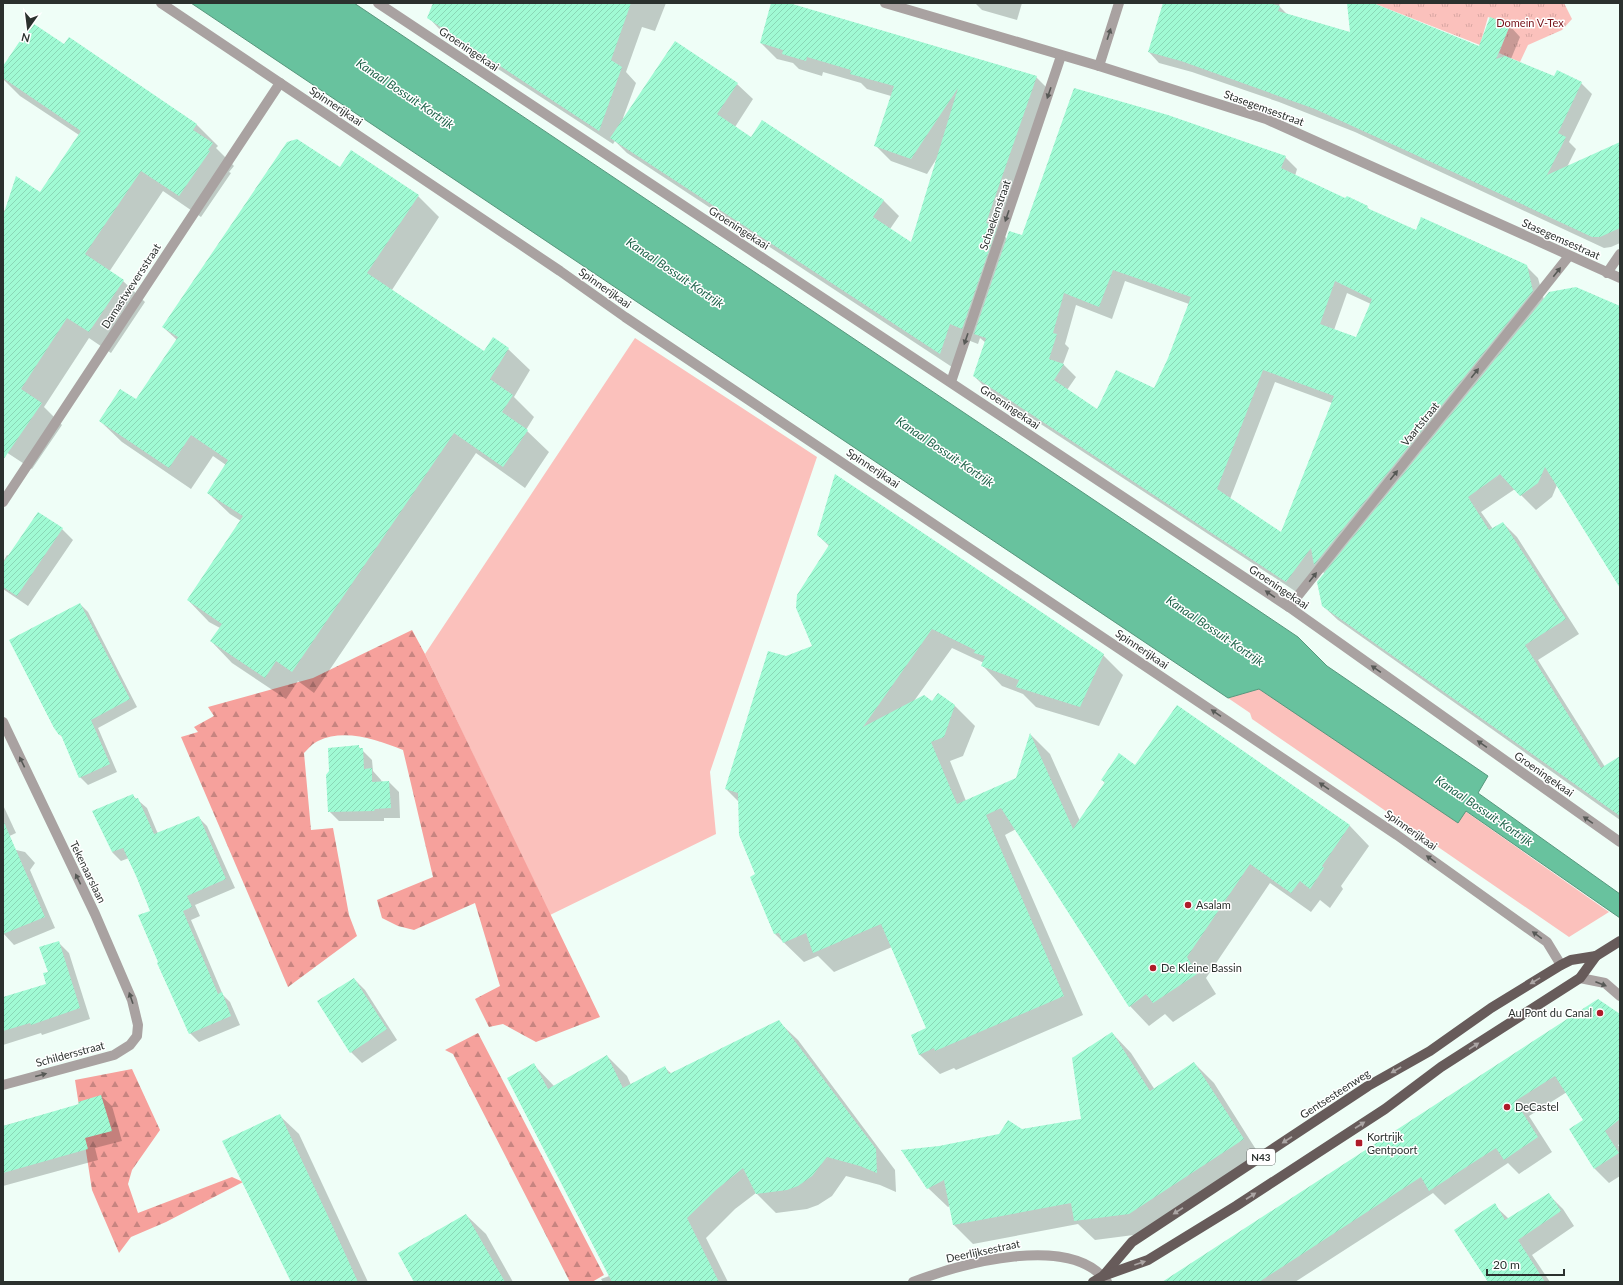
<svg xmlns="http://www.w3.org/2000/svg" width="1623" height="1285" viewBox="0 0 1623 1285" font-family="Lato,sans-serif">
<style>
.grass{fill:#fbc1bc}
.forest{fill:url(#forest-firs)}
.park{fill:url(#park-tufts)}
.water{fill:#68c29e;stroke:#56967c}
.shadow{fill:#0003;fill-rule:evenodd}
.building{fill:url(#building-hatch);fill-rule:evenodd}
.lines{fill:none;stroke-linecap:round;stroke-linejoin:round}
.minor{stroke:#a9a2a1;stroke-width:10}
.major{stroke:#675b5a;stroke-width:10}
.oneway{fill:#575956}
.oneway2{fill:#aba5a4}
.poi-dot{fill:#ae1b29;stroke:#fff;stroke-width:1.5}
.labels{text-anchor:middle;stroke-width:3;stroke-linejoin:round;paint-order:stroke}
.shield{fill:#fff;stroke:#6b6f6d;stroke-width:1}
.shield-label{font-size:10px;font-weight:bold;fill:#2b312e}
.park-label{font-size:11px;fill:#76131a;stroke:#fff}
.street-label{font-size:11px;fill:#2b312e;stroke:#fff}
.poi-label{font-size:11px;fill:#2b312e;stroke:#fff;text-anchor:start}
.water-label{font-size:12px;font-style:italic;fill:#20644b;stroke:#fff}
</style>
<defs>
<pattern id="forest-firs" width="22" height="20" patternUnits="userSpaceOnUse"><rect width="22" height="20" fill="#f6a19c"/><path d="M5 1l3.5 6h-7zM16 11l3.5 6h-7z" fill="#c78480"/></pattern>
<pattern id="park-tufts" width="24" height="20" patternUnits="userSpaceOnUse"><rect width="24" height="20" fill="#fbc1bc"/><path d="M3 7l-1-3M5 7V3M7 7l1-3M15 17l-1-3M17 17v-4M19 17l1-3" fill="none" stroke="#d7a6a2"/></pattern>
<pattern id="building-hatch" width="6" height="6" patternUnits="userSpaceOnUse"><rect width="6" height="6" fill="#a0fad4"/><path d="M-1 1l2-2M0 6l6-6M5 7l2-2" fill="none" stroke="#8ad7b6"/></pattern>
</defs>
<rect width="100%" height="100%" fill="#effef7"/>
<g class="grass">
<path d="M 635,338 L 817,457 L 710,772 L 716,834 L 550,915 L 425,654 Z"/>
<path d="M 1259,689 L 1458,822 L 1465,811 L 1609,912 L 1569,937 L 1252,719 L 1250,713 L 1228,698 Z"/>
</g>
<g class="forest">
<path d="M 412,630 L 425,654 L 600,1017 L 536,1042 L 503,1024 L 489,1027 L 475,999 L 500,986 L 475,903 L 414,930 L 398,926 L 382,918 L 377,900 L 433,877 L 403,750 C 377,740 345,728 318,741 C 313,743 308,749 304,753 L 311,830 L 333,828 L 349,915 L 357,936 L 288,987 L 181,737 L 198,732 L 194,727 L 214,716 L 208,707 L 313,678 Z"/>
<path d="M 478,1033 L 604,1275 L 592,1282 L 570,1282 L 453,1054 L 445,1050 Z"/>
<path d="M 132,1069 L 160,1130 L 132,1170 L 128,1184 L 138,1213 L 232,1177 L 243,1182 L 166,1222 L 131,1237 L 119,1253 L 92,1190 L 75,1080 Z"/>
</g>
<path class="park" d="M 1373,3 L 1564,3 L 1572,19 L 1562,30 L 1528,45 L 1520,62 L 1499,53 L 1510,25 L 1488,17 L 1480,45 Z"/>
<path class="water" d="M 191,3 L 354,3 L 1298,637 L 1327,666 L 1488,776 L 1478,793 L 1620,894 L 1620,918 L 1466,811 L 1458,823 L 1259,689 L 1228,698 Z"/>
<g class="shadow">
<path d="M 434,3 L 666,3 L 655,31 L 642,27 L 626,72 L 636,83 L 623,118 L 737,84 L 753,99 L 735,127 L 751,138 L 883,200 L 899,216 L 890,229 L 912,244 L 937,158 L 927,174 L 891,161 L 876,146 L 891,96 L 867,89 L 861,83 L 823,72 L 822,76 L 799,69 L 793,63 L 777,59 L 761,43 L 773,3 L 786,3 L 1036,77 L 1052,93 L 1003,234 L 1007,239 L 1023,237 L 1285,157 L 1297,169 L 1295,176 L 1346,200 L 1367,207 L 1371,211 L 1416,231 L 1526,266 L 1538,278 L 1544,300 L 1620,308 L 1620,586 L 1557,485 L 1552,497 L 1536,510 L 1515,489 L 1481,512 L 1493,529 L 1503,523 L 1517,537 L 1579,634 L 1538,660 L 1605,767 L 1620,757 L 1620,820 L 1338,620 L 1323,606 L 1325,574 L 1318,567 L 1298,593 L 986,388 L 974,376 L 986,343 L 980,338 L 978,344 L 965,339 L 955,369 L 627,153 L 615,141 L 613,144 L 443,33 L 429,18 ZM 1125,281 L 1189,304 L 1169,359 L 1155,389 L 1098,411 L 1067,390 L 1076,377 L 1063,364 L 1069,348 L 1065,344 L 1076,305 L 1112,319 ZM 1347,293 L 1371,304 L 1357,338 L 1334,330 ZM 1275,382 L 1332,403 L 1282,534 L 1230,499 Z"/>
<path d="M 975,3 L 1022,3 L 1017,20 L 982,10 Z"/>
<path d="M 1164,3 L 1280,3 L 1279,6 L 1288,15 L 1351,33 L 1348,3 L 1370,3 L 1480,47 L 1490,19 L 1510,26 L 1520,37 L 1511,59 L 1555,77 L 1581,83 L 1592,94 L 1569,142 L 1576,149 L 1567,167 L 1620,143 L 1620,243 L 1611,247 L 1604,248 L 1355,132 L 1279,102 L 1192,72 L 1159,63 L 1149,52 Z"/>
<path d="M 65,45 L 196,124 L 218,146 L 216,148 L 234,166 L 229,172 L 231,173 L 201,217 L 163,191 L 109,272 L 123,281 L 145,302 L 111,353 L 89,338 L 44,407 L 62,425 L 32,469 L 3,450 L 3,210 L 6,211 L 41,193 L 79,135 L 20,96 L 3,79 L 3,68 Z"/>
<path d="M 340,168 L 418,196 L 439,217 L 392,290 L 484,352 L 508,349 L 530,370 L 514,397 L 534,417 L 526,430 L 549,452 L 525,488 L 476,453 L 314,693 L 298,681 L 286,699 L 232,663 L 211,641 L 220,628 L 209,622 L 188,600 L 241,521 L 230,514 L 208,493 L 226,465 L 213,456 L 191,489 L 122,442 L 100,421 L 137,401 L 177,340 L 163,327 Z"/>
<path d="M 62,529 L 73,540 L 28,606 L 3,589 L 3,562 L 7,555 L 9,556 Z"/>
<path d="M 818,535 L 1103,655 L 1123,675 L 1099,726 L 1036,707 L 1023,694 L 1002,686 L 983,666 L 984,663 L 952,648 L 914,701 L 932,702 L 938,694 L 955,706 L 975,726 L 963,756 L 950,761 L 966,801 L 1017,779 L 1031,735 L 1050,754 L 1080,821 L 1105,783 L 1102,780 L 1136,766 L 1177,706 L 1350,826 L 1369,846 L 1341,886 L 1343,889 L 1330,908 L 1320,900 L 1311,912 L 1270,883 L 1206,978 L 1216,994 L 1173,1022 L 1165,1014 L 1149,1026 L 1130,1006 L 1016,829 L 1005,835 L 1083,1015 L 956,1070 L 954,1068 L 940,1074 L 920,1055 L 912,1035 L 927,1029 L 892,947 L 834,972 L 818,956 L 804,962 L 775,934 L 757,875 L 739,802 L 726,789 L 786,657 L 813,646 L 829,546 Z"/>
<path d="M 80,604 L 88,612 L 137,707 L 98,728 L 117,772 L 88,785 L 80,777 L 64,738 L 60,735 Z"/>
<path d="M 358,746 L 372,760 L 373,771 L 381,780 L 382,782 L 389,782 L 399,792 L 400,818 L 384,818 L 384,821 L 339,821 L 329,811 Z"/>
<path d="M 133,796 L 147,808 L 158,834 L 198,817 L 207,826 L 235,888 L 195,905 L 200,916 L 191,920 L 223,995 L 230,1002 L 240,1025 L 199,1042 L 190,1033 L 151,911 L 129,858 L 121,861 L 112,852 Z"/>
<path d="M 3,805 L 16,833 L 3,839 Z"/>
<path d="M 3,847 L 25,852 L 35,863 L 30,870 L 55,928 L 14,945 L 3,933 Z"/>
<path d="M 58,942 L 69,953 L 90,1019 L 42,1035 L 41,1033 L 3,1045 L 3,998 L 47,985 Z"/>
<path d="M 354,979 L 365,990 L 397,1040 L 362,1063 L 351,1052 Z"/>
<path d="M 1620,1015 L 1620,1144 L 1618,1145 L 1620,1148 L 1620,1176 L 1609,1183 L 1595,1169 L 1585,1121 L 1567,1092 L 1529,1116 L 1552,1152 L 1519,1174 L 1508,1163 L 1445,1205 L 1433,1193 L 1295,1282 L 1167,1282 Z"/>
<path d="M 778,1021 L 798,1040 L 895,1170 L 896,1192 L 880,1185 L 846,1176 L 832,1196 L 818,1205 L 807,1209 L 776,1213 L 756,1193 L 735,1209 L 706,1238 L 728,1282 L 603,1282 L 601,1279 L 609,1276 L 534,1065 L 554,1086 L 607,1056 L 627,1076 L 631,1085 L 665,1068 L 672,1074 Z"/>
<path d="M 1112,1033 L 1131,1053 L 1155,1090 L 1194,1063 L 1214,1083 L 1262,1159 L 1149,1233 L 1095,1240 L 1078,1224 L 973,1244 L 954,1225 L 950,1206 L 948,1207 L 928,1188 L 939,1147 L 1082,1119 Z"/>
<path d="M 101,1096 L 112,1106 L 122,1141 L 95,1148 L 98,1160 L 3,1186 L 3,1126 L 80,1105 Z"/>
<path d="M 279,1115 L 299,1134 L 368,1282 L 292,1282 Z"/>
<path d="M 1549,1195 L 1563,1209 L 1574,1226 L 1532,1255 L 1550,1282 L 1489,1282 L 1494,1205 L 1509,1219 Z"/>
<path d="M 466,1215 L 486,1234 L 513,1282 L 415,1282 Z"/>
</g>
<g class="building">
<path d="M 433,3 L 631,3 L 611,60 L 622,67 L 599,131 L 427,18 Z"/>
<path d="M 771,3 L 789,3 L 1037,76 L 986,223 L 997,227 L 962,329 L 950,324 L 940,354 L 610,138 L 675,41 L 738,83 L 717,114 L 751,137 L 762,120 L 884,200 L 873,217 L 911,242 L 958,88 L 911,159 L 874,146 L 894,86 L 850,74 L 851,70 L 807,57 L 806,61 L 782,54 L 783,50 L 760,43 Z"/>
<path d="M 1163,3 L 1269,3 L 1280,6 L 1278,11 L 1350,32 L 1347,3 L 1373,3 L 1479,46 L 1490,17 L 1510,25 L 1496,59 L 1505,56 L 1554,76 L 1557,70 L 1582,82 L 1558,133 L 1566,137 L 1547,175 L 1620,142 L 1620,228 L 1600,237 L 1592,237 L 1464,177 L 1315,109 L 1181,61 L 1148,52 Z"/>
<path d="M 34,24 L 64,44 L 69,37 L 94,54 L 197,124 L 193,130 L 213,143 L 208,150 L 210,151 L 179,196 L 141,171 L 85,254 L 124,280 L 89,332 L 67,318 L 21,389 L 42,403 L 3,460 L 3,216 L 16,176 L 40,192 L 81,131 L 3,78 L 3,66 L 28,29 L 30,30 Z"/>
<path d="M 1074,88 L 1168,115 L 1286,156 L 1281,168 L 1345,198 L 1347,196 L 1368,206 L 1367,208 L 1416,230 L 1421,217 L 1527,265 L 1533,291 L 1314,565 L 1311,548 L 1286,582 L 973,376 L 986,338 L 974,334 L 1009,231 L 1022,235 ZM 1113,270 L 1191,297 L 1168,358 L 1154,388 L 1116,370 L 1097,409 L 1054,380 L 1064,364 L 1049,359 L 1057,334 L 1053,333 L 1064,293 L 1099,307 ZM 1335,281 L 1372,299 L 1356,337 L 1320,324 ZM 1263,370 L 1334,396 L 1281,532 L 1217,489 Z"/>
<path d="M 297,139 L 340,167 L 351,150 L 419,195 L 367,273 L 484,351 L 493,337 L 509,348 L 490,379 L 513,395 L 502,412 L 528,430 L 503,467 L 454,433 L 292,672 L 276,661 L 265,678 L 210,641 L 222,624 L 187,600 L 243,516 L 207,493 L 228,460 L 191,435 L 169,468 L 99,421 L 120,389 L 136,399 L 178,337 L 162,327 L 287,142 Z"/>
<path d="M 1576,287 L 1620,306 L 1620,588 L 1545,467 L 1538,483 L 1520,496 L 1500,474 L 1468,497 L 1489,530 L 1503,522 L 1566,619 L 1525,645 L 1601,768 L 1620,756 L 1620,816 L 1322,606 L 1317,582 L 1549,292 Z"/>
<path d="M 835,474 L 1104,654 L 1080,707 L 1016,687 L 1019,680 L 981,666 L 985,656 L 974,653 L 975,650 L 932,629 L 863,727 L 924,695 L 932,701 L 938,693 L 955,705 L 944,737 L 931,742 L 957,804 L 1016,778 L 1030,733 L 1073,829 L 1105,782 L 1101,780 L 1119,753 L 1135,765 L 1177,705 L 1350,825 L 1322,866 L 1324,868 L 1310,889 L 1300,881 L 1291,893 L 1250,864 L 1187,957 L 1197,974 L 1153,1003 L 1146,994 L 1129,1007 L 1001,808 L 986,815 L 1064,996 L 935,1051 L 934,1048 L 919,1055 L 911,1035 L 926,1028 L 881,924 L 813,953 L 806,933 L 783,943 L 779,933 L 774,934 L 750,877 L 755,874 L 739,835 L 738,793 L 725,789 L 768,651 L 786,656 L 812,646 L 796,608 L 797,595 L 829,545 L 817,535 Z"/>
<path d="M 38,512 L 63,528 L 17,596 L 3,587 L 3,563 Z"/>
<path d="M 80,603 L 130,699 L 91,720 L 110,764 L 79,778 L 61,735 L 59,735 L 54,728 L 9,640 Z"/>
<path d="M 359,745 L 359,748 L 363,748 L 364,769 L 372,768 L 372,782 L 389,781 L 391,808 L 375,809 L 374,811 L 328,812 L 326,775 L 329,771 L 328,748 Z"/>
<path d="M 133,794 L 135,799 L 138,798 L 154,834 L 199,816 L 226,879 L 187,896 L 192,907 L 183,911 L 218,994 L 222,992 L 231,1016 L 189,1034 L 157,963 L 158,962 L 138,915 L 150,911 L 137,878 L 123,848 L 112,852 L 92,811 Z"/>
<path d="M 3,820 L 45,917 L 3,934 Z"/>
<path d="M 59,941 L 80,1008 L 31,1025 L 30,1023 L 3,1031 L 3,997 L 46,984 L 43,973 L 48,972 L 39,947 Z"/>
<path d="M 354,978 L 387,1029 L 350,1053 L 317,1001 Z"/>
<path d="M 1598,999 L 1620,1014 L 1620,1119 L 1605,1131 L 1619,1153 L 1594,1169 L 1569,1129 L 1583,1120 L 1555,1076 L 1515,1101 L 1538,1137 L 1504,1160 L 1496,1148 L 1429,1191 L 1421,1177 L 1259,1282 L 1162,1282 Z"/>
<path d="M 779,1020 L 876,1149 L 877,1173 L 860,1166 L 827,1157 L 812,1176 L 798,1186 L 787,1190 L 756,1194 L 743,1168 L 716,1190 L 687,1218 L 719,1282 L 612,1282 L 507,1078 L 534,1063 L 548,1089 L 607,1055 L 623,1088 L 665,1066 L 669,1074 Z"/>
<path d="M 1112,1032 L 1150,1091 L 1194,1062 L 1244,1139 L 1129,1214 L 1074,1221 L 1071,1203 L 953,1225 L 944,1180 L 927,1189 L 901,1150 L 939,1146 L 999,1134 L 1008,1120 L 1022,1129 L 1081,1119 L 1072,1058 Z"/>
<path d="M 101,1095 L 112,1131 L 85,1138 L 88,1149 L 3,1173 L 3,1126 L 79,1104 L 78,1102 Z"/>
<path d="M 280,1114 L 327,1214 L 358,1282 L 291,1282 L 222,1141 Z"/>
<path d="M 1549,1193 L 1561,1211 L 1518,1240 L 1545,1282 L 1488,1282 L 1454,1230 L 1495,1203 L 1505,1220 Z"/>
<path d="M 466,1214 L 505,1282 L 414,1282 L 398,1253 Z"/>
</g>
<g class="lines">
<g class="minor">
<path d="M 161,3 L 560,271 L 625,317 L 1397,835 L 1547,942 L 1561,965"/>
<path d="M 378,3 L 1289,607 L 1620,842"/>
<path d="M 885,3 L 1099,66 L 1266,119 L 1620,278"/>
<path d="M 1099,66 L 1119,3"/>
<path d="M 1607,273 L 1620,254"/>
<path d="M 951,382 L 1061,56"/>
<path d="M 3,502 L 280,83"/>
<path d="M 1289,607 L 1569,256"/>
<path d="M 3,722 L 95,914 L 132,1000 L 138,1025 L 137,1036 L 130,1045 L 114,1055 L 3,1085"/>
<path d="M 1580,978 L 1605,983 L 1620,996"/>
<path d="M 913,1282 C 960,1264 1071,1232 1107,1282"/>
</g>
<g class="major">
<path d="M 1104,1275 L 1132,1242 L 1368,1086 L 1430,1051 L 1491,1008 L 1561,965 L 1571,960 L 1596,956"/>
<path d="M 1093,1282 L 1103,1276 L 1148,1260 L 1236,1206 L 1385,1109 L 1441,1067 L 1580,978 L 1596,956 L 1620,941"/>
</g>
</g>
<defs><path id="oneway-solid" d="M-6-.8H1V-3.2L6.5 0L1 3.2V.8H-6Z"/></defs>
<g class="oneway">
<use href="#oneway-solid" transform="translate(1109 34) rotate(-72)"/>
<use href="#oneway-solid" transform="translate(1049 93) rotate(109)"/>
<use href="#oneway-solid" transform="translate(1007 216) rotate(109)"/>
<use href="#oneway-solid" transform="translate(1557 272) rotate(-52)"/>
<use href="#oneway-solid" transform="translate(966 339) rotate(109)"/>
<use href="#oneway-solid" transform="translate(1475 373) rotate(-51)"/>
<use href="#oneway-solid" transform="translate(1394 475) rotate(-51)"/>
<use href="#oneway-solid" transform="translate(1313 577) rotate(-51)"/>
<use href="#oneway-solid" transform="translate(1270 594) rotate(-146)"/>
<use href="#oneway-solid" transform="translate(1376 669) rotate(-145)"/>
<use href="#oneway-solid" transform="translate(1216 713) rotate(-146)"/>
<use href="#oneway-solid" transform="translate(1482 744) rotate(-145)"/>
<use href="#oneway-solid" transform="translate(22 762) rotate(-116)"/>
<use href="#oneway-solid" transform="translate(1324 786) rotate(-146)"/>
<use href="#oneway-solid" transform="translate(1588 820) rotate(-145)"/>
<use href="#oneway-solid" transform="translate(1431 859) rotate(-144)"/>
<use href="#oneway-solid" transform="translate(78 879) rotate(-116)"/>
<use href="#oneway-solid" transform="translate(1537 935) rotate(-144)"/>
<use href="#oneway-solid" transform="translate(1601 984) rotate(21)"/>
<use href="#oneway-solid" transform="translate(131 998) rotate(-109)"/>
<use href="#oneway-solid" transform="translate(41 1075) rotate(-15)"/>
</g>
<g class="oneway2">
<use href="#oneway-solid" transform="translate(1535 981) rotate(149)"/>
<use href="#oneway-solid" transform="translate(1474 1046) rotate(-33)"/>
<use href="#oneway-solid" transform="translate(1396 1070) rotate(150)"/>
<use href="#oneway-solid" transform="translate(1360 1125) rotate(-33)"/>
<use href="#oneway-solid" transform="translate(1287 1140) rotate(147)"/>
<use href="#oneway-solid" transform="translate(1251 1196) rotate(-33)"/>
<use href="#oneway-solid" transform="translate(1178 1211) rotate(147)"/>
<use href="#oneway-solid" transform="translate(1140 1263) rotate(-19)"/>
</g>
<g class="poi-dot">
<circle cx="1188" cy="905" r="4"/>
<circle cx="1153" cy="968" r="4"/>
<circle cx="1600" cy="1013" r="4"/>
<circle cx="1507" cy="1107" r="4"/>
<rect x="1355" y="1139" width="8" height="8" rx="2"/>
</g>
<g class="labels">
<rect class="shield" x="1247" y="1149" width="28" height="16" rx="3"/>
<g class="shield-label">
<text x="1261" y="1161">N43</text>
</g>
<g class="park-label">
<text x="1530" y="27">Domein V-Tex</text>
</g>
<g class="street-label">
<text transform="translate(469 49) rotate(34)" y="4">Groeningekaai</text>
<text transform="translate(336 106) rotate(34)" y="4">Spinnerijkaai</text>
<text transform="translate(1264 108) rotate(20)" y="4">Stasegemsestraat</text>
<text transform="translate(995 215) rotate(-71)" y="4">Schaekenstraat</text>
<text transform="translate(739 228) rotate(33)" y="4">Groeningekaai</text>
<text transform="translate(1561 239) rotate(24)" y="4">Stasegemsestraat</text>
<text transform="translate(131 286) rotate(-57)" y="4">Damastweversstraat</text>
<text transform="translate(605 288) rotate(35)" y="4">Spinnerijkaai</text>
<text transform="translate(1010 407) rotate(34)" y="4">Groeningekaai</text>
<text transform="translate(1420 424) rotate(-51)" y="4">Vaartstraat</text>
<text transform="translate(873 468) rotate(34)" y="4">Spinnerijkaai</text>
<text transform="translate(1279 587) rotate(34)" y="4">Groeningekaai</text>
<text transform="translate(1142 649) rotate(34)" y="4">Spinnerijkaai</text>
<text transform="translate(1544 774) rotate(35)" y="4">Groeningekaai</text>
<text transform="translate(1411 830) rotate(35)" y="4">Spinnerijkaai</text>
<text transform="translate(88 872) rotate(64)" y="4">Tekenaarslaan</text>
<text transform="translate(70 1054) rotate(-15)" y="4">Schildersstraat</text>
<text transform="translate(1335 1094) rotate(-33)" y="4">Gentsesteenweg</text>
<text transform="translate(983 1251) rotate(-12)" y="4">Deerlijksestraat</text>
</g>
<g class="poi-label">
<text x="1196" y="909">Asalam</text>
<text x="1161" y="972">De Kleine Bassin</text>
<text x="1592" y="1017" text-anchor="end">Au Pont du Canal</text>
<text x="1515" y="1111">DeCastel</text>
<text x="1367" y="1141">Kortrijk<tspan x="1367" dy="13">Gentpoort</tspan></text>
</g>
<g class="water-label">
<text transform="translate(405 94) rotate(34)" y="4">Kanaal Bossuit-Kortrijk</text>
<text transform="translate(675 273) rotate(34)" y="4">Kanaal Bossuit-Kortrijk</text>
<text transform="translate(945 452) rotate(34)" y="4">Kanaal Bossuit-Kortrijk</text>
<text transform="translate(1215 631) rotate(34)" y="4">Kanaal Bossuit-Kortrijk</text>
<text transform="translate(1484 811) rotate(34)" y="4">Kanaal Bossuit-Kortrijk</text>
</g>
</g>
<rect width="1623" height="1285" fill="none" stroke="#2b312e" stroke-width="8"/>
<g transform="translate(28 28) rotate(194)" stroke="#ffffff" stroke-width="3" paint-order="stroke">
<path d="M0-3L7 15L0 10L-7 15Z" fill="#2b312e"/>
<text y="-6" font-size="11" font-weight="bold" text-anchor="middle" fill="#2b312e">N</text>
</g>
<path d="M1487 1269v6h77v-6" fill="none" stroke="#2b312e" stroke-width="2"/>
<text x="1493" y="1269" font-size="12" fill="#2b312e" stroke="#ffffff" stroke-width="3" paint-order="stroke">20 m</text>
</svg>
